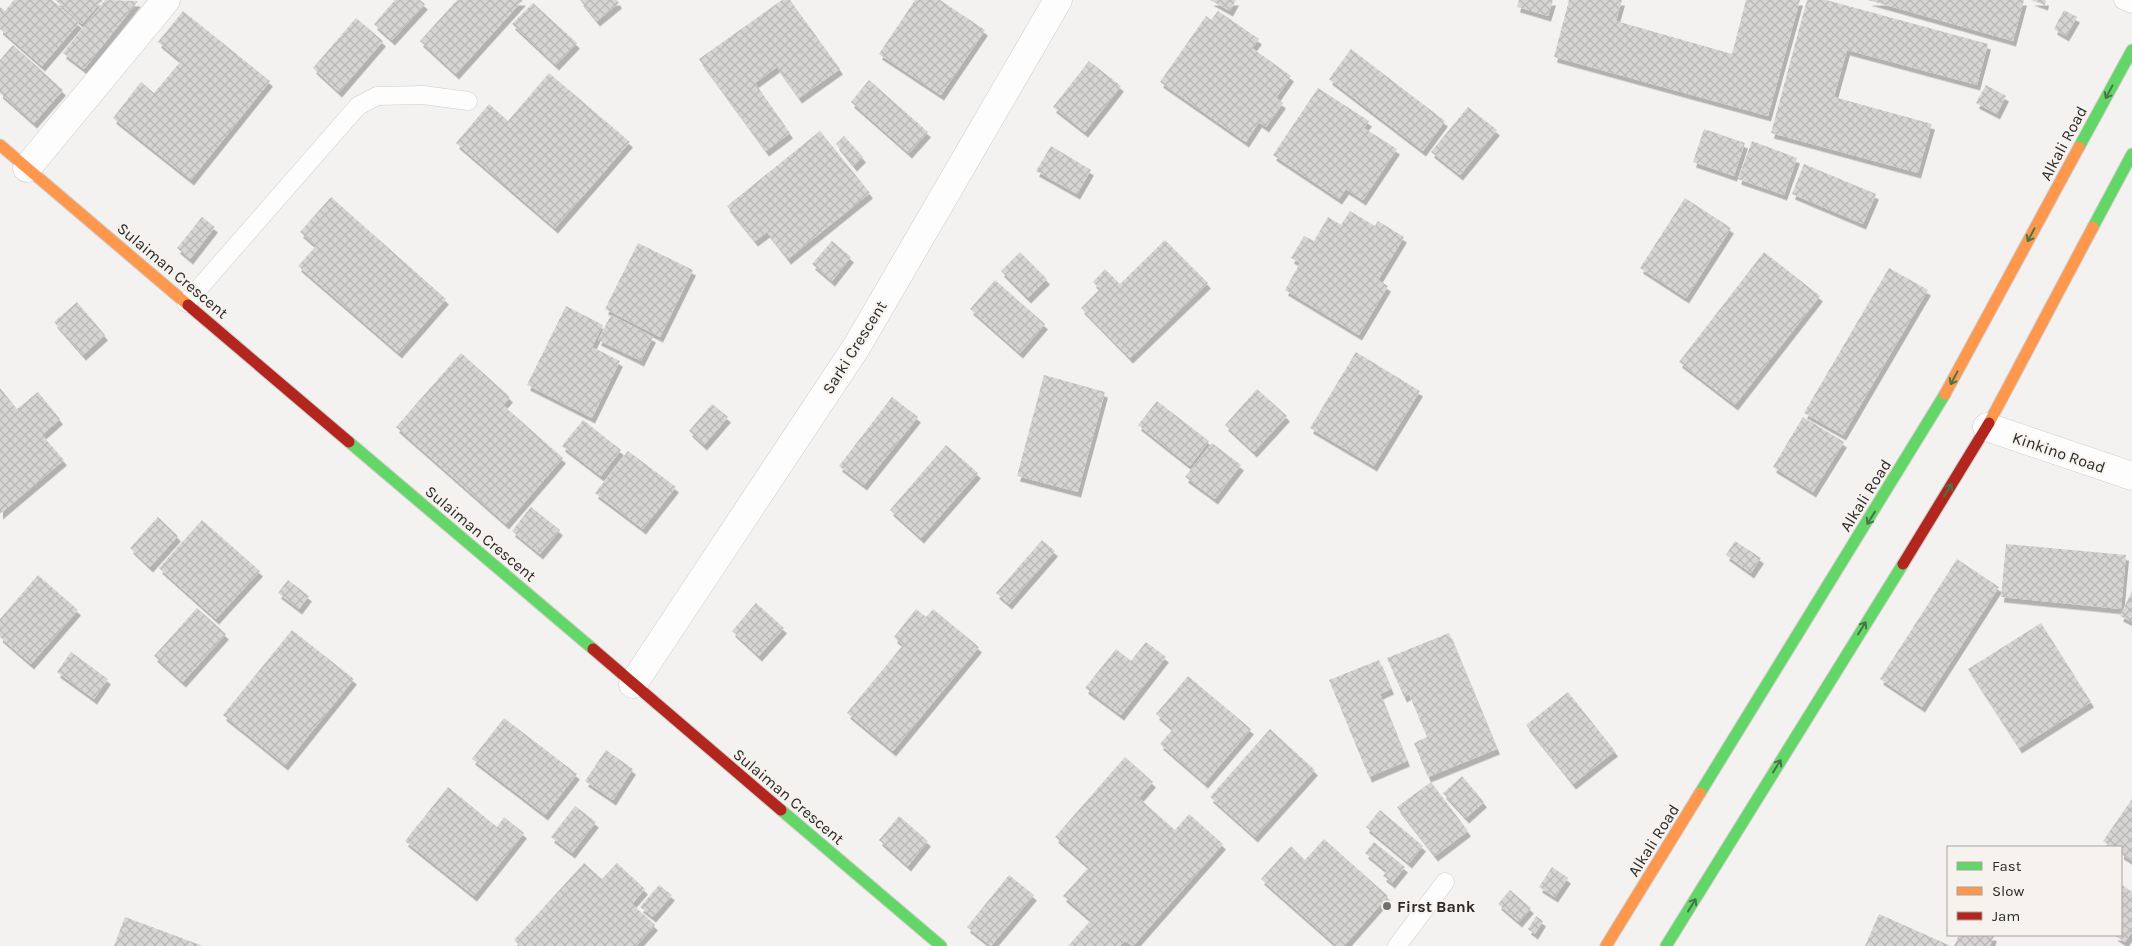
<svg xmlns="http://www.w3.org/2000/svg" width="2132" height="946" viewBox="0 0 2132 946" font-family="Karla,sans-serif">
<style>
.building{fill:url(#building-cross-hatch);filter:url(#shadow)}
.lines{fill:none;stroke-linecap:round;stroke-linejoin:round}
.lane-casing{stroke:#cecdcb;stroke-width:19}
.street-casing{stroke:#cecdcb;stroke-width:29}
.fast-casing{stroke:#cecdcb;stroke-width:13}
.slow-casing{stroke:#cecdcb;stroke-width:13}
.jam-casing{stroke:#cecdcb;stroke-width:13}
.lane{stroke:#fdfdfd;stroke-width:18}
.street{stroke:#fdfdfd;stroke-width:28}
.fast{stroke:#63d668;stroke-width:11}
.slow{stroke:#ff974d;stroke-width:11}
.jam{stroke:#b3261e;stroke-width:11}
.oneway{stroke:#447745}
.poi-dot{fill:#71706e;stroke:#f6f2ee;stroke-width:2}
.labels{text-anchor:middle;stroke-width:4;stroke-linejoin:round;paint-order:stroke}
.street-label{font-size:16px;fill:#2b2a28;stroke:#f6f2ee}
.poi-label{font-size:16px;font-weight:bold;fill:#2b2a28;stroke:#f6f2ee;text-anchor:start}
</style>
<defs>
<pattern id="building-cross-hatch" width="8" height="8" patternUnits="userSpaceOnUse" patternTransform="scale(1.25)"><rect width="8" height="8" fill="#d7d5d3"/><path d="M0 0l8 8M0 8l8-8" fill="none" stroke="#b9b7b5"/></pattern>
<filter id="shadow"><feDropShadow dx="3" dy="5.5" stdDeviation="0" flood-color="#0004"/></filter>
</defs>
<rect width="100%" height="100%" fill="#f4f2f0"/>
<g class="building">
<path d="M 14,0 L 52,0 L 79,23 L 42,66 L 0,29 L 0,7 L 5,11 Z"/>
<path d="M 55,0 L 103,0 L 82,24 Z"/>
<path d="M 105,0 L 138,1 L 84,69 L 63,53 Z"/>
<path d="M 395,0 L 420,0 L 425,4 L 392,40 L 374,24 Z"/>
<path d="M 457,0 L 523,0 L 456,74 L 420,41 Z"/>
<path d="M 580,0 L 617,0 L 619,3 L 597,21 Z"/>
<path d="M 782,0 L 790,0 L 840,69 L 799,98 L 777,67 L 755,83 L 790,133 L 766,151 L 699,59 Z"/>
<path d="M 915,0 L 940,0 L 985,30 L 941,95 L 879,54 Z"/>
<path d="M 1210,0 L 1236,0 L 1230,11 Z"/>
<path d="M 1519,0 L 1553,0 L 1548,16 L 1517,7 Z"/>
<path d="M 1569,0 L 1622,0 L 1616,21 L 1732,54 L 1746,0 L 1800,0 L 1768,116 L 1554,57 Z"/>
<path d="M 1807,0 L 1826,0 L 1988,44 L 1977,85 L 1847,50 L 1834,97 L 1932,124 L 1918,173 L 1771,133 Z"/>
<path d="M 1868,0 L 2024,0 L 2013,41 Z"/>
<path d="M 2031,0 L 2046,0 L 2045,5 Z"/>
<path d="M 533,3 L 577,43 L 556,65 L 512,24 Z"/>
<path d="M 2064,10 L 2077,17 L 2066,36 L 2054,29 Z"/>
<path d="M 183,11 L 270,81 L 191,180 L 113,118 L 141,82 L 154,93 L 181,61 L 158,42 Z"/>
<path d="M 1218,11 L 1259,39 L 1252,48 L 1291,76 L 1276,98 L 1283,103 L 1266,127 L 1259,122 L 1246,142 L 1160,82 L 1206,16 L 1211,20 Z"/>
<path d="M 356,18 L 383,41 L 339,92 L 313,68 Z"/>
<path d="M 13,45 L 63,90 L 34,123 L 0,93 L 0,60 Z"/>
<path d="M 1351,49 L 1445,121 L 1423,151 L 1329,79 Z"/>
<path d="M 1089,61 L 1121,86 L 1085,132 L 1053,107 Z"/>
<path d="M 549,73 L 630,142 L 555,228 L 456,143 L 489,104 L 508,121 Z"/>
<path d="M 869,80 L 928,132 L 909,153 L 851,102 Z"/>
<path d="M 1986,85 L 2006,96 L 1997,114 L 1976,103 Z"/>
<path d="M 1318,88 L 1369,121 L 1364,128 L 1397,149 L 1363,200 L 1346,189 L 1339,199 L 1273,155 Z"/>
<path d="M 1468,107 L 1497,130 L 1460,175 L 1431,152 Z"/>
<path d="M 1704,129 L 1745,143 L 1734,176 L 1693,162 Z"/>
<path d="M 820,131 L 870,193 L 788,259 L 767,232 L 755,241 L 727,206 Z"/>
<path d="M 844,136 L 863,157 L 854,166 L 836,144 Z"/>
<path d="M 1752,141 L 1797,158 L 1784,195 L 1738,179 Z"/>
<path d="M 1051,146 L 1091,170 L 1077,194 L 1036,171 Z"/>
<path d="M 1804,164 L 1876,194 L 1863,224 L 1792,194 Z"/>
<path d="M 331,197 L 446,299 L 399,353 L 298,266 L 316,246 L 300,232 Z"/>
<path d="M 1685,198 L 1731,228 L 1686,298 L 1640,268 Z"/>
<path d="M 1350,211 L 1375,226 L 1378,221 L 1404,237 L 1378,280 L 1388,286 L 1359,335 L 1285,290 L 1300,263 L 1291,258 L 1304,236 L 1314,241 L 1328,217 L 1341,225 Z"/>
<path d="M 202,217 L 215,227 L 190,259 L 177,248 Z"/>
<path d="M 1165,240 L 1208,283 L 1130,358 L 1081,308 L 1100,289 L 1093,282 L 1105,269 L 1120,284 Z"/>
<path d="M 832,241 L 851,257 L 832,281 L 812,264 Z"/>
<path d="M 638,243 L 693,270 L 660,337 L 605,309 Z"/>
<path d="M 1020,252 L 1047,279 L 1028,298 L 1001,271 Z"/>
<path d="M 1764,252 L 1820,296 L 1735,405 L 1679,362 Z"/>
<path d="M 1889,268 L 1928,290 L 1843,435 L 1804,413 Z"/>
<path d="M 995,280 L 1045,324 L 1020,353 L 970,309 Z"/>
<path d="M 77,302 L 105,335 L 83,355 L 54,322 Z"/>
<path d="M 566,306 L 603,325 L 592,347 L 620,361 L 592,418 L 527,385 Z"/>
<path d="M 611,315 L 653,337 L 641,361 L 598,340 Z"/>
<path d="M 1356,352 L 1420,391 L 1374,466 L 1310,428 Z"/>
<path d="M 461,353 L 510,397 L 503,405 L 563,458 L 506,524 L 396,427 Z"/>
<path d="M 1044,375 L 1105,392 L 1078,492 L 1017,476 Z"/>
<path d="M 0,388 L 17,409 L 38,392 L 60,419 L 42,435 L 64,460 L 0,514 Z"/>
<path d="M 1257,389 L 1287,416 L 1254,452 L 1225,425 Z"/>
<path d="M 892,397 L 918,417 L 864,485 L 839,466 Z"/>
<path d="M 1157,401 L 1209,441 L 1190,466 L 1138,425 Z"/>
<path d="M 712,404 L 728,417 L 704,445 L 689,431 Z"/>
<path d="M 1803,417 L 1844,442 L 1813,492 L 1773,467 Z"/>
<path d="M 583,420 L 621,450 L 601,476 L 562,446 Z"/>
<path d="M 1212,443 L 1241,465 L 1215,499 L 1185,477 Z"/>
<path d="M 946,445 L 978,473 L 921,538 L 890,510 Z"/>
<path d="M 628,451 L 676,487 L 643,529 L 595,493 Z"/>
<path d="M 531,507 L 560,530 L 540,554 L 512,531 Z"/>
<path d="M 158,517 L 178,536 L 150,567 L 130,548 Z"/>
<path d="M 202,520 L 260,571 L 216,619 L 159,568 Z"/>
<path d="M 1042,540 L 1055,551 L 1009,604 L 996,593 Z"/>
<path d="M 1735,541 L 1761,558 L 1751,573 L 1726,555 Z"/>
<path d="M 2006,544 L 2126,555 L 2121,609 L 2001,597 Z"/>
<path d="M 1957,559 L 1999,587 L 1922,707 L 1880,679 Z"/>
<path d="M 38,575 L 78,610 L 31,664 L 0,637 L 0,619 Z"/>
<path d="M 288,580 L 309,596 L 299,609 L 278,593 Z"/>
<path d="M 2132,591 L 2132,622 L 2120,616 Z"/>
<path d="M 756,603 L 784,628 L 759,656 L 732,631 Z"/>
<path d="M 197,608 L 226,634 L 183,682 L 154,656 Z"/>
<path d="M 916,609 L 926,617 L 933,609 L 979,647 L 893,751 L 847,713 L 903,645 L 894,637 Z"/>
<path d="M 2041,623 L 2091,702 L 2019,748 L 1968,669 Z"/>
<path d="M 292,630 L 354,679 L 285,765 L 223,715 Z"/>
<path d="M 1449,633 L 1497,749 L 1428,777 L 1414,743 L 1427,737 L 1409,694 L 1404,697 L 1387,658 Z"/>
<path d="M 1146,642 L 1166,657 L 1121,715 L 1085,688 L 1116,649 L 1131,661 Z"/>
<path d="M 71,652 L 108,679 L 94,699 L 57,672 Z"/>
<path d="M 1379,660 L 1391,689 L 1380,694 L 1407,761 L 1369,777 L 1329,680 Z"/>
<path d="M 1188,676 L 1251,729 L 1205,783 L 1160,744 L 1173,729 L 1156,714 Z"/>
<path d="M 1568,692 L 1615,751 L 1573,784 L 1526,725 Z"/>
<path d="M 504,718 L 577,774 L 545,815 L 472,759 Z"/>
<path d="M 1270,729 L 1315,770 L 1255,837 L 1210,797 Z"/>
<path d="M 606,750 L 633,769 L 613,800 L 585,781 Z"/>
<path d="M 1125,757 L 1153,782 L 1139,798 L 1175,830 L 1189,814 L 1223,844 L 1133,946 L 1125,941 L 1120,946 L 1068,946 L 1091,920 L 1063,896 L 1089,867 L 1055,837 Z"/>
<path d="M 1462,776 L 1484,802 L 1466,818 L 1443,793 Z"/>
<path d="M 1431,782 L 1468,831 L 1435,856 L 1397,807 Z"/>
<path d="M 448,787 L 497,827 L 504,817 L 524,833 L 474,896 L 405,841 Z"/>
<path d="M 2132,799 L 2132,861 L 2121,854 L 2121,847 L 2112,847 L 2103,841 Z"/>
<path d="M 575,806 L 596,822 L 572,853 L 551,837 Z"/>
<path d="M 1380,810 L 1423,846 L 1409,863 L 1366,827 Z"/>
<path d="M 899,816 L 928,841 L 908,866 L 879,840 Z"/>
<path d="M 1324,839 L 1388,896 L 1344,946 L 1337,946 L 1261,879 L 1291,846 L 1305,860 Z"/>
<path d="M 1374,842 L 1405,867 L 1392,883 L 1383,876 L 1387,871 L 1365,853 Z"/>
<path d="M 584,863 L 602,879 L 617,863 L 645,889 L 632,904 L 655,925 L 636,946 L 520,946 L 514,940 Z"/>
<path d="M 1552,867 L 1568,878 L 1555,897 L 1539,887 Z"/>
<path d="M 1009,875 L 1034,895 L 991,946 L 967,927 Z"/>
<path d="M 2121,884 L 2132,892 L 2132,932 L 2125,942 L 2114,935 L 2121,935 Z"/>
<path d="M 659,885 L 672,895 L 653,917 L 640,907 Z"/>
<path d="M 1510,890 L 1531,908 L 1519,922 L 1498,904 Z"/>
<path d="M 1879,914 L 1951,946 L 1865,946 Z"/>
<path d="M 1536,916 L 1543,921 L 1535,934 L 1528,929 Z"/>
<path d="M 125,917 L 203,946 L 114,946 Z"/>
<path d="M 1959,935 L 1992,935 L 1994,936 L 1990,946 L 1954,946 Z"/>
</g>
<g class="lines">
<g class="lane-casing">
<g id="lane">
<path d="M 2123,0 L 2132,4"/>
<path d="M 186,303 L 358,106 L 377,96 L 423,95 L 468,101"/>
<path d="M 1397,946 L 1445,882"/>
</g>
</g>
<g class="street-casing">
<g id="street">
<path d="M 27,168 L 166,0"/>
<path d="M 1987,427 L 2132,476"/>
<path d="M 633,684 L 857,346 L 1058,0"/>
</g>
</g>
<g class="fast-casing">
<g id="fast">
<path d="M 2079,147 L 2132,50"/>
<path d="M 2093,227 L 2132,154"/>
<path d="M 349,442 L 593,649"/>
<path d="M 1700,793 L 1945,394"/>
<path d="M 781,810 L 941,946"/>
<path d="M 1666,946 L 1903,564"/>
</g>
</g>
<g class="slow-casing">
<g id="slow">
<path d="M 0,145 L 188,305"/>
<path d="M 1945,394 L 2079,147"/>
<path d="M 1989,423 L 2093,227"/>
<path d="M 1606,946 L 1700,793"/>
</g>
</g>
<g class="jam-casing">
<g id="jam">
<path d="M 188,305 L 349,442"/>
<path d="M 1903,564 L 1989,423"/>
<path d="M 593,649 L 781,810"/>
</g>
</g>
<use href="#lane" class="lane"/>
<use href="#street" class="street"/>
<use href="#fast" class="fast"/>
<use href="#slow" class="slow"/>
<use href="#jam" class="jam"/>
</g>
<defs><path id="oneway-shaft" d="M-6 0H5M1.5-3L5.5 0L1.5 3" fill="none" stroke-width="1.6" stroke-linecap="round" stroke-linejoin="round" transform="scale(1.25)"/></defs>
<g class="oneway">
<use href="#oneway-shaft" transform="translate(2109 92) rotate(118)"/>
<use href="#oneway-shaft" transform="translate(2031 235) rotate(118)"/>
<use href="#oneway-shaft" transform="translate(1954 378) rotate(118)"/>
<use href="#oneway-shaft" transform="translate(1948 490) rotate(-58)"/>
<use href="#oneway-shaft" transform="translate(1871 518) rotate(122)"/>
<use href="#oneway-shaft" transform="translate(1862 628) rotate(-58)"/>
<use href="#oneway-shaft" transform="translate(1777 766) rotate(-58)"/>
<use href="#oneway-shaft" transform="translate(1692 905) rotate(-58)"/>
</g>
<circle class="poi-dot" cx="1387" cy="906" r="5"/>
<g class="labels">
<g class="street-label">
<text transform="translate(2063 143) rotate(-62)" y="6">Alkali Road</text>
<text transform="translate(173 270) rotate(40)" y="6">Sulaiman Crescent</text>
<text transform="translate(854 347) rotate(-58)" y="6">Sarki Crescent</text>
<text transform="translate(2059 452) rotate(19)" y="6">Kinkino Road</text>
<text transform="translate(1865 495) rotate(-58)" y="6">Alkali Road</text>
<text transform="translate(481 533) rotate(40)" y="6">Sulaiman Crescent</text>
<text transform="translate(789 796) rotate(40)" y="6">Sulaiman Crescent</text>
<text transform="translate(1653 840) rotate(-58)" y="6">Alkali Road</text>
</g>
<g class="poi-label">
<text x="1397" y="912">First Bank</text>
</g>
</g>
<rect x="1947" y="846" width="175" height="90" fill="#f6f2ee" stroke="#a5a29f"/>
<rect x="1957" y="862" width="25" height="8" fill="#63d668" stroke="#a5a29f"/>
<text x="1992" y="871" font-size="15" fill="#2b2a28">Fast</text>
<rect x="1957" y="887" width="25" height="8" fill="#ff974d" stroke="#a5a29f"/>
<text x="1992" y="896" font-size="15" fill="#2b2a28">Slow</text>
<rect x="1957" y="912" width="25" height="8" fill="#b3261e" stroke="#a5a29f"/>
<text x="1992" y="921" font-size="15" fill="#2b2a28">Jam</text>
</svg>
